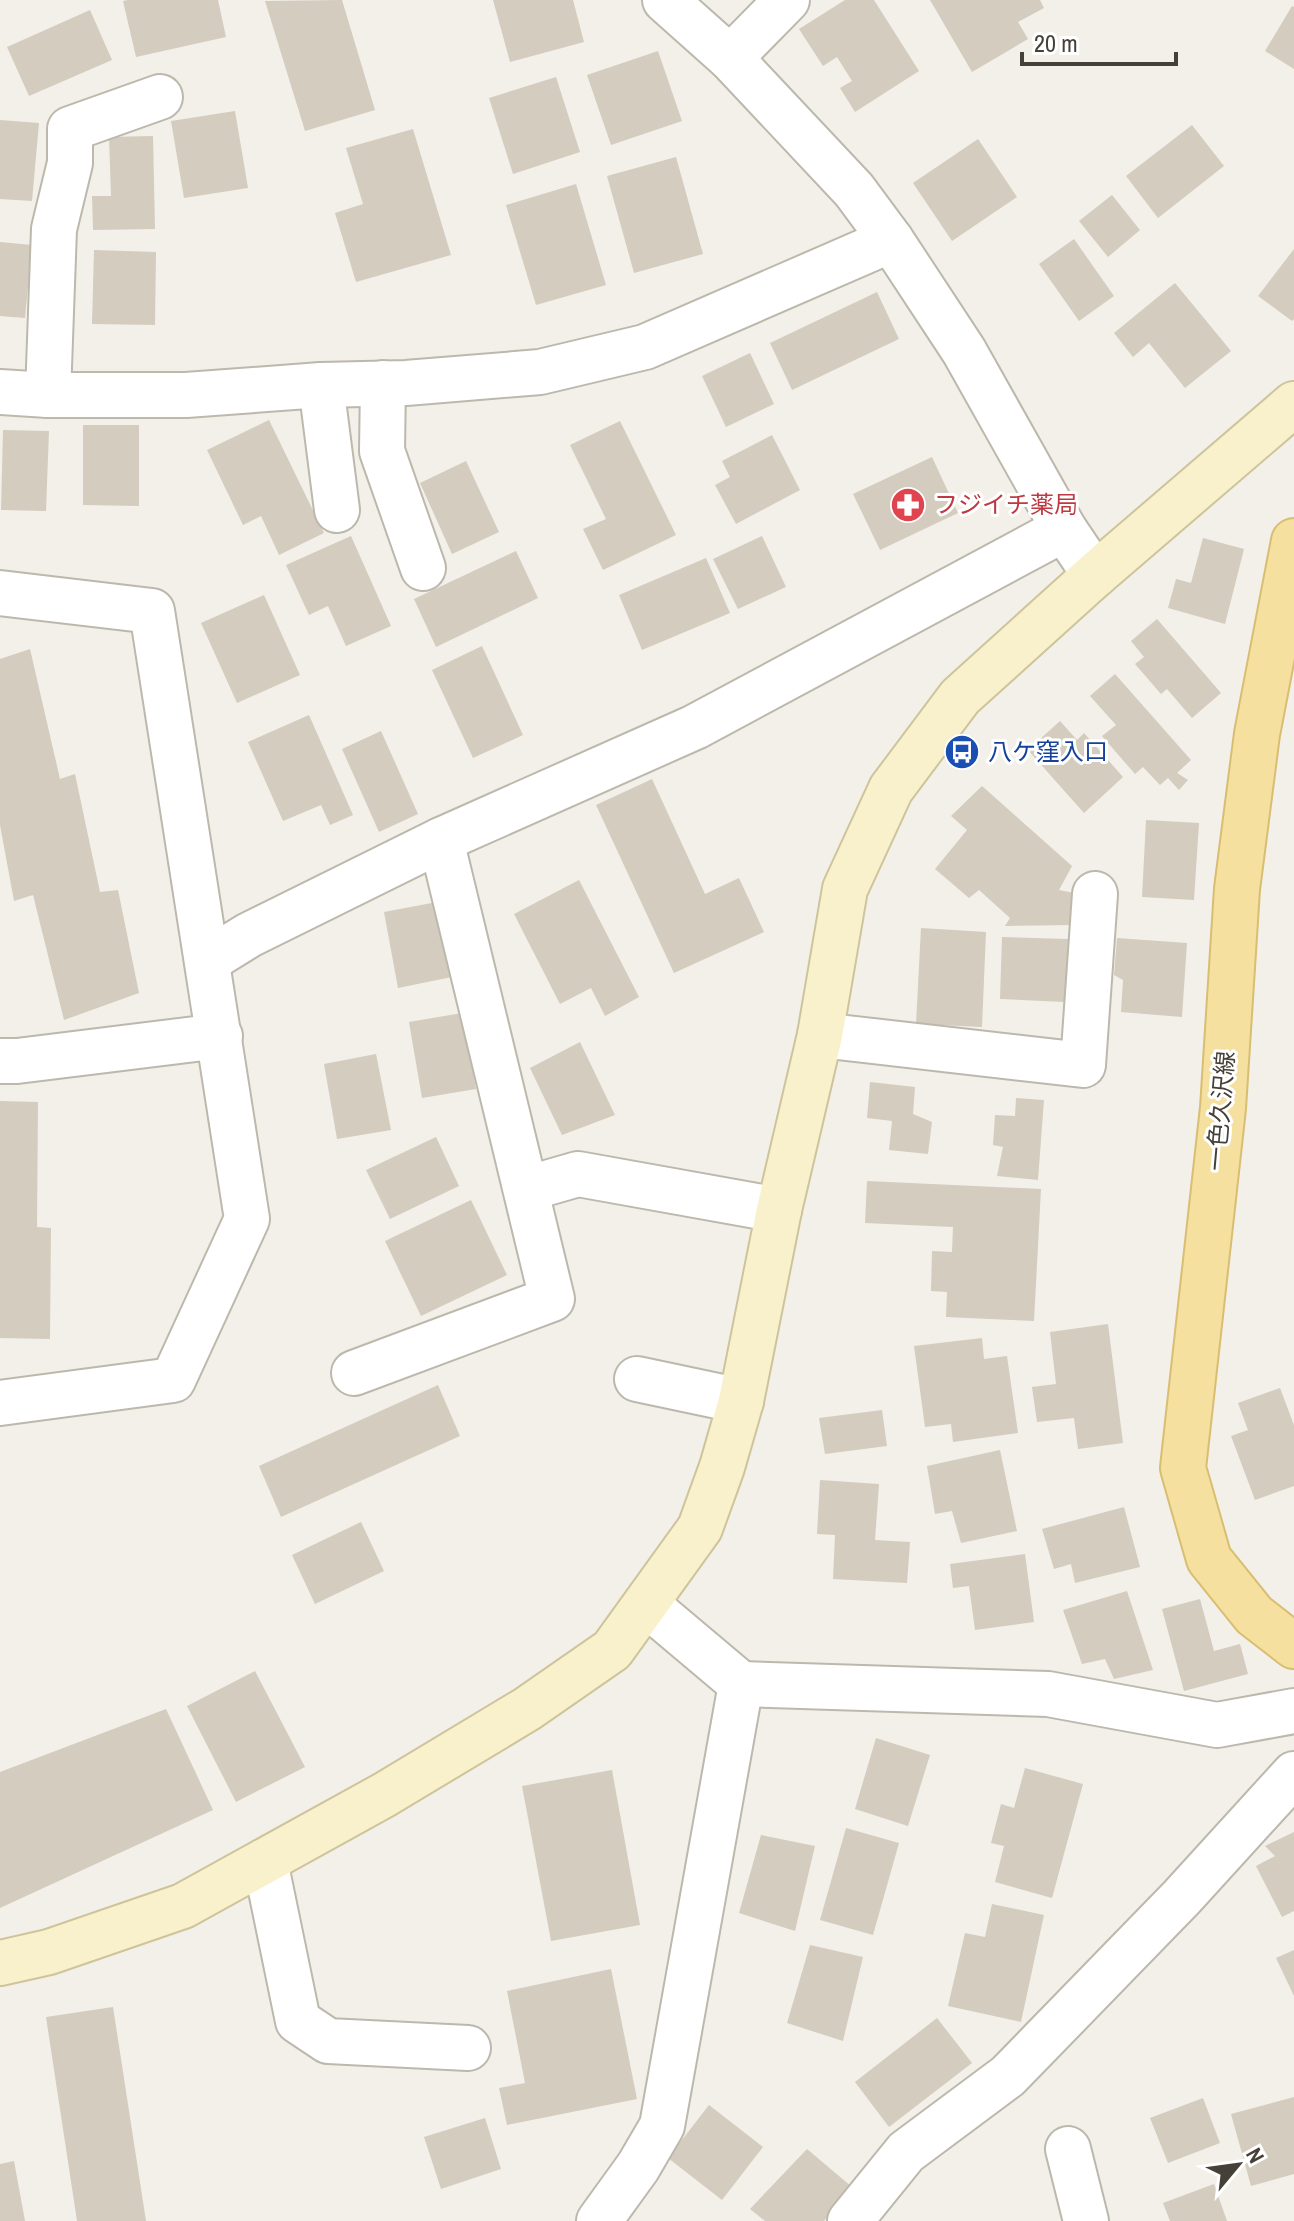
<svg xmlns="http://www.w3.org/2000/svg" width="1294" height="2221" viewBox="0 0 1294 2221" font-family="'Archivo Narrow','Noto Sans JP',sans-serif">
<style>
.building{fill:#d3ccbf}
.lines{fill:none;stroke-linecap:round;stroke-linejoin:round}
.street-casing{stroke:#bdb8ac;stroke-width:48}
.secondary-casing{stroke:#cec49c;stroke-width:48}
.primary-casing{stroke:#d8be71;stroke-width:48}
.street{stroke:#fff;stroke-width:44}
.secondary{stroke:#f9f1cc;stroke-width:44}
.primary{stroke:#f5e0a0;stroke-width:44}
.labels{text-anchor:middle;stroke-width:6;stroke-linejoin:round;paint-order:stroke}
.health-label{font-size:24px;fill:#be3a42;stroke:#fff;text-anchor:start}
.transit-label{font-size:24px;fill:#164399;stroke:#fff;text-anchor:start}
.street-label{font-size:24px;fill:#454138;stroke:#fff}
</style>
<rect width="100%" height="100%" fill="#f3f0e9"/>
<g class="building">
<path d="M 128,0 L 218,0 L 226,37 L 136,57 L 123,1 Z"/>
<path d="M 342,0 L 375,110 L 305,131 L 265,1 Z"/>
<path d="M 493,0 L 573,0 L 584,42 L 510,62 Z"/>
<path d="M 845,0 L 874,0 L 919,71 L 855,112 L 840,88 L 852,81 L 837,57 L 823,66 L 799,29 Z"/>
<path d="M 930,0 L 1040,0 L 1044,8 L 1018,22 L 1028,39 L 972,72 Z"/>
<path d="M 1292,6 L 1294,7 L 1294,69 L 1265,51 Z"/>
<path d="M 90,10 L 112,60 L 29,96 L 7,47 Z"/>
<path d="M 658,51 L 682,121 L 611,145 L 587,75 Z"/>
<path d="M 556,77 L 580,152 L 513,174 L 489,98 Z"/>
<path d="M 235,111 L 248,188 L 184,198 L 171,121 Z"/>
<path d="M 0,120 L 39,123 L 32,201 L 0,199 Z"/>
<path d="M 1192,125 L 1224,166 L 1158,218 L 1126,176 Z"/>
<path d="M 413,129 L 451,255 L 356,282 L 335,213 L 363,204 L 346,148 Z"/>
<path d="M 153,136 L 155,229 L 93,230 L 92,196 L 111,196 L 109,137 Z"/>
<path d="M 978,139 L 1017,197 L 952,241 L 913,183 Z"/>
<path d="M 676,157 L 703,254 L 634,273 L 607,176 Z"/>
<path d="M 576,184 L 606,285 L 536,305 L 506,205 Z"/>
<path d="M 1112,195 L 1140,230 L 1108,257 L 1079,221 Z"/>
<path d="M 1074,239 L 1114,296 L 1079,321 L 1039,264 Z"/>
<path d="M 0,242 L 32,245 L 25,318 L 0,316 Z"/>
<path d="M 1294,249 L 1294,319 L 1292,321 L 1258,296 Z"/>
<path d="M 94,250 L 156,252 L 155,325 L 92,324 Z"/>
<path d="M 1175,283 L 1231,351 L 1185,388 L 1149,343 L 1133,357 L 1114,333 Z"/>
<path d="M 877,292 L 899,339 L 792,390 L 770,343 Z"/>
<path d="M 750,353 L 774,404 L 726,427 L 702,376 Z"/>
<path d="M 269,420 L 324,533 L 279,555 L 261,516 L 243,525 L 207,450 Z"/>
<path d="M 620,421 L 676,535 L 603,570 L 583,529 L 606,519 L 570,445 Z"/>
<path d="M 83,425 L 139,425 L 139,506 L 83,505 Z"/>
<path d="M 3,430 L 49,431 L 46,511 L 1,510 Z"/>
<path d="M 772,435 L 800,490 L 736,524 L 715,485 L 730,477 L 722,461 Z"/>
<path d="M 932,457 L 958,513 L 880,550 L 853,494 Z"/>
<path d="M 466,461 L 499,532 L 452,554 L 420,483 Z"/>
<path d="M 351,536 L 391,626 L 346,646 L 328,606 L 309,615 L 286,565 Z"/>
<path d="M 762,536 L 786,587 L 738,609 L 713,559 Z"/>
<path d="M 1203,538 L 1244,549 L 1225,624 L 1168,608 L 1176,579 L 1191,583 Z"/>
<path d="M 516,551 L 538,598 L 436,647 L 414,599 Z"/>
<path d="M 706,558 L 730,613 L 642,650 L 619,595 Z"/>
<path d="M 264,595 L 300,675 L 237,703 L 201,623 Z"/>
<path d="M 1157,619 L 1221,693 L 1192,718 L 1167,689 L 1161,694 L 1135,664 L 1144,657 L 1131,641 Z"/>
<path d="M 482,646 L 523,735 L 473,758 L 432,670 Z"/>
<path d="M 30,649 L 60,779 L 75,774 L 100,892 L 118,890 L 139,993 L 64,1020 L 33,895 L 14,901 L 0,825 L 0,659 Z"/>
<path d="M 1115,674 L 1191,760 L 1177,773 L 1188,780 L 1179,790 L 1168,778 L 1160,785 L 1143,767 L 1135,774 L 1102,736 L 1116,725 L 1090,696 Z"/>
<path d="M 309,715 L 353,815 L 330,825 L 321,805 L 283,821 L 248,742 Z"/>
<path d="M 1060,721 L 1077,740 L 1084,733 L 1123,777 L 1084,813 L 1028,750 Z"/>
<path d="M 381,731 L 418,814 L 379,832 L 342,749 Z"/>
<path d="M 652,779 L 705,894 L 739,878 L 764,932 L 674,973 L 596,805 Z"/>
<path d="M 982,786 L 1072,866 L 1059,890 L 1079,894 L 1074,925 L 1005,926 L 1010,918 L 979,890 L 969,898 L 935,869 L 967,830 L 951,816 Z"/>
<path d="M 1146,820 L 1199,823 L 1194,900 L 1142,897 Z"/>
<path d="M 579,880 L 639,997 L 605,1016 L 591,988 L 560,1004 L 514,914 Z"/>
<path d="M 437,902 L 452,977 L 398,988 L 384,912 Z"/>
<path d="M 921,928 L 986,932 L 982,1027 L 916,1024 Z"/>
<path d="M 1002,937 L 1068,939 L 1065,1002 L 1000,999 Z"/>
<path d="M 1117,938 L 1187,943 L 1182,1017 L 1121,1012 L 1123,980 L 1114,975 Z"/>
<path d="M 462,1013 L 476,1089 L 422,1098 L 409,1022 Z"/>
<path d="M 580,1042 L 615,1115 L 562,1135 L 530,1068 Z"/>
<path d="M 376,1054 L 391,1130 L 337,1139 L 324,1064 Z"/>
<path d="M 870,1082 L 915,1087 L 913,1114 L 932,1122 L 928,1154 L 889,1150 L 892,1121 L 867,1118 Z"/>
<path d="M 1016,1098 L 1044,1100 L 1038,1180 L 997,1176 L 1003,1147 L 993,1145 L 995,1115 L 1015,1116 Z"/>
<path d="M 0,1101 L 38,1102 L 37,1227 L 51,1228 L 50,1339 L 0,1338 Z"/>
<path d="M 436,1137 L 459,1186 L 390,1219 L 366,1170 Z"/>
<path d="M 867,1181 L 1041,1189 L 1034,1321 L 946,1317 L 947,1292 L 931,1291 L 932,1251 L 952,1252 L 953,1227 L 865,1223 Z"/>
<path d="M 471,1200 L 507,1275 L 421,1316 L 385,1241 Z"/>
<path d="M 1108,1324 L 1123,1443 L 1078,1449 L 1074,1418 L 1037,1422 L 1032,1387 L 1056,1384 L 1050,1332 Z"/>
<path d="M 982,1338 L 984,1359 L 1007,1356 L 1018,1433 L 953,1442 L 951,1424 L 925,1427 L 914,1346 Z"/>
<path d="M 438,1385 L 460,1436 L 281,1517 L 259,1466 Z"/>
<path d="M 1280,1388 L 1294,1425 L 1294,1486 L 1255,1500 L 1231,1436 L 1248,1430 L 1238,1403 Z"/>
<path d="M 882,1410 L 887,1446 L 825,1454 L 819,1418 Z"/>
<path d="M 1000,1450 L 1017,1531 L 961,1543 L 952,1511 L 935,1514 L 927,1466 Z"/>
<path d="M 820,1480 L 879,1484 L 875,1540 L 910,1542 L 907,1583 L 833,1579 L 835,1535 L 817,1534 Z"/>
<path d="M 1124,1507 L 1140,1567 L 1075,1583 L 1071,1564 L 1054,1569 L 1042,1529 Z"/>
<path d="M 361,1522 L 384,1571 L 315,1604 L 292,1555 Z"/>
<path d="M 1025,1554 L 1034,1622 L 975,1630 L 969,1586 L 953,1588 L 950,1564 Z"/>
<path d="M 1127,1591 L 1153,1670 L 1114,1679 L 1105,1659 L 1082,1664 L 1063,1610 Z"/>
<path d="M 1200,1599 L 1214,1651 L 1240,1644 L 1248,1674 L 1184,1691 L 1162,1609 Z"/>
<path d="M 255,1671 L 305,1767 L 236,1802 L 187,1706 Z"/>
<path d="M 166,1709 L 213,1810 L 0,1908 L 0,1772 Z"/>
<path d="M 876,1738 L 930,1755 L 908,1826 L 855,1809 Z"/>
<path d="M 1025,1768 L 1083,1784 L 1052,1898 L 995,1882 L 1004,1846 L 991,1843 L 1001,1804 L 1014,1808 Z"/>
<path d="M 612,1770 L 640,1925 L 551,1941 L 522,1786 Z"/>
<path d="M 846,1828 L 899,1843 L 873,1935 L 820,1920 Z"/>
<path d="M 1294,1832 L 1294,1911 L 1282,1917 L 1256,1866 L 1275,1856 L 1265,1846 Z"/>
<path d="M 761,1835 L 815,1846 L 795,1931 L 739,1913 Z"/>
<path d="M 992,1904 L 1044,1915 L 1021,2022 L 948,2006 L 965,1933 L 985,1937 Z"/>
<path d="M 810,1945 L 863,1957 L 843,2041 L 787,2023 Z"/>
<path d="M 1294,1950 L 1294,1996 L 1276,1958 Z"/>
<path d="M 611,1969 L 637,2099 L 507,2125 L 499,2088 L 525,2083 L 507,1991 Z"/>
<path d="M 113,2007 L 146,2221 L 77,2221 L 46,2017 Z"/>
<path d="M 937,2018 L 972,2063 L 889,2127 L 855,2082 Z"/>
<path d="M 1294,2097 L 1294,2174 L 1251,2186 L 1231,2114 Z"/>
<path d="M 1203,2098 L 1220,2143 L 1168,2163 L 1150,2118 Z"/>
<path d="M 709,2105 L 763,2147 L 722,2200 L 668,2158 Z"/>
<path d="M 485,2118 L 501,2169 L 441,2189 L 424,2137 Z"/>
<path d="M 807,2149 L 852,2187 L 824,2221 L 765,2221 L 750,2209 Z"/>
<path d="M 14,2161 L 25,2221 L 0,2221 L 0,2164 Z"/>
<path d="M 1214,2184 L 1227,2221 L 1170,2221 L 1163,2203 Z"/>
</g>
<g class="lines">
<g class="street-casing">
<g id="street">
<path d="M 665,0 L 730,58 L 854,190 L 891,240 L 964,351 L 1064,529 L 1095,575"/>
<path d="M 730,58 L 787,0"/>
<path d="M 383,383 L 382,451 L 423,568"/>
<path d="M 321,385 L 337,510"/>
<path d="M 0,392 L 48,395 L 186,395 L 321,385 L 406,383 L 540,372 L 645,347 L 891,240"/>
<path d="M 48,395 L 54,229 L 70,163 L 70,129 L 160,97"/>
<path d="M 0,593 L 152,611 L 247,1219 L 173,1380 L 0,1403"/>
<path d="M 207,961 L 249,935 L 441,840 L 695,727 L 1064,529"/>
<path d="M 820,1035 L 1083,1065 L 1095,894"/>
<path d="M 0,1061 L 17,1061 L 220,1036"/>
<path d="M 526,1189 L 578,1174 L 779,1210"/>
<path d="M 354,1373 L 552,1299 L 441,840"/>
<path d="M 637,1379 L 741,1401"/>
<path d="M 741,1684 L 1048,1694 L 1217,1725 L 1294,1711"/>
<path d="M 265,1861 L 298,2021 L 328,2041 L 468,2048"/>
<path d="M 1068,2149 L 1086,2221"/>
<path d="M 599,2221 L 638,2167 L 662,2126 L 741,1684 L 646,1604"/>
<path d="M 850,2221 L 906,2152 L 1008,2076 L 1182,1897 L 1294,1774"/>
</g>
</g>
<g class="secondary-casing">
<path id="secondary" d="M 0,1963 L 49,1952 L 183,1906 L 384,1795 L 527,1709 L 612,1650 L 700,1528 L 722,1467 L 741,1401 L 779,1210 L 820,1035 L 845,889 L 891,789 L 960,697 L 1095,575 L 1294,404"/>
</g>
<g class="primary-casing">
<path id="primary" d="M 1294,541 L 1257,734 L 1237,889 L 1223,1108 L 1183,1468 L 1209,1559 L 1254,1615 L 1294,1646"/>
</g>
<use href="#street" class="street"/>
<use href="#secondary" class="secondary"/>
<use href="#primary" class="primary"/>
</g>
<defs>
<g id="pharmacy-disc" transform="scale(1.8)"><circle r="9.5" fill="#e0444e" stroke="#fff"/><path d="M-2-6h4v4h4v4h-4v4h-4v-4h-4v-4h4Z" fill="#fff"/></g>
<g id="bus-disc" transform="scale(1.8)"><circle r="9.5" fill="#1a4fb4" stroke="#fff"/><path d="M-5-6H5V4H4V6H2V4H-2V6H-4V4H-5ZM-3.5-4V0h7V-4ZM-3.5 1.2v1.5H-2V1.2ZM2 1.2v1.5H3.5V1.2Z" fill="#fff"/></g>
</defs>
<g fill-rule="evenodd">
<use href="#pharmacy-disc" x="908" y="505"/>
<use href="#bus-disc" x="962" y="752"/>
</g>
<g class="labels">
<g class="health-label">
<text x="934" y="513">フジイチ薬局</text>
</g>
<g class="transit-label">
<text x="988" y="760">八ケ窪入口</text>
</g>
<g class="street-label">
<text transform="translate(1221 1111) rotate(-85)" y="8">一色久沢線</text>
</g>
</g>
<g transform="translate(1238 2165) rotate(61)" stroke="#ffffff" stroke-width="6" paint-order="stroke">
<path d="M0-6L14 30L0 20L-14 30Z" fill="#454138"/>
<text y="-12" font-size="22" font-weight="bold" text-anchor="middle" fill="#454138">N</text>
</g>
<path d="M1022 52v12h154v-12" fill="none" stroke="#454138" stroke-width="4"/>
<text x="1034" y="52" font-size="24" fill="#454138" stroke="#ffffff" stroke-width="6" paint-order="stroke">20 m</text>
</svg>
